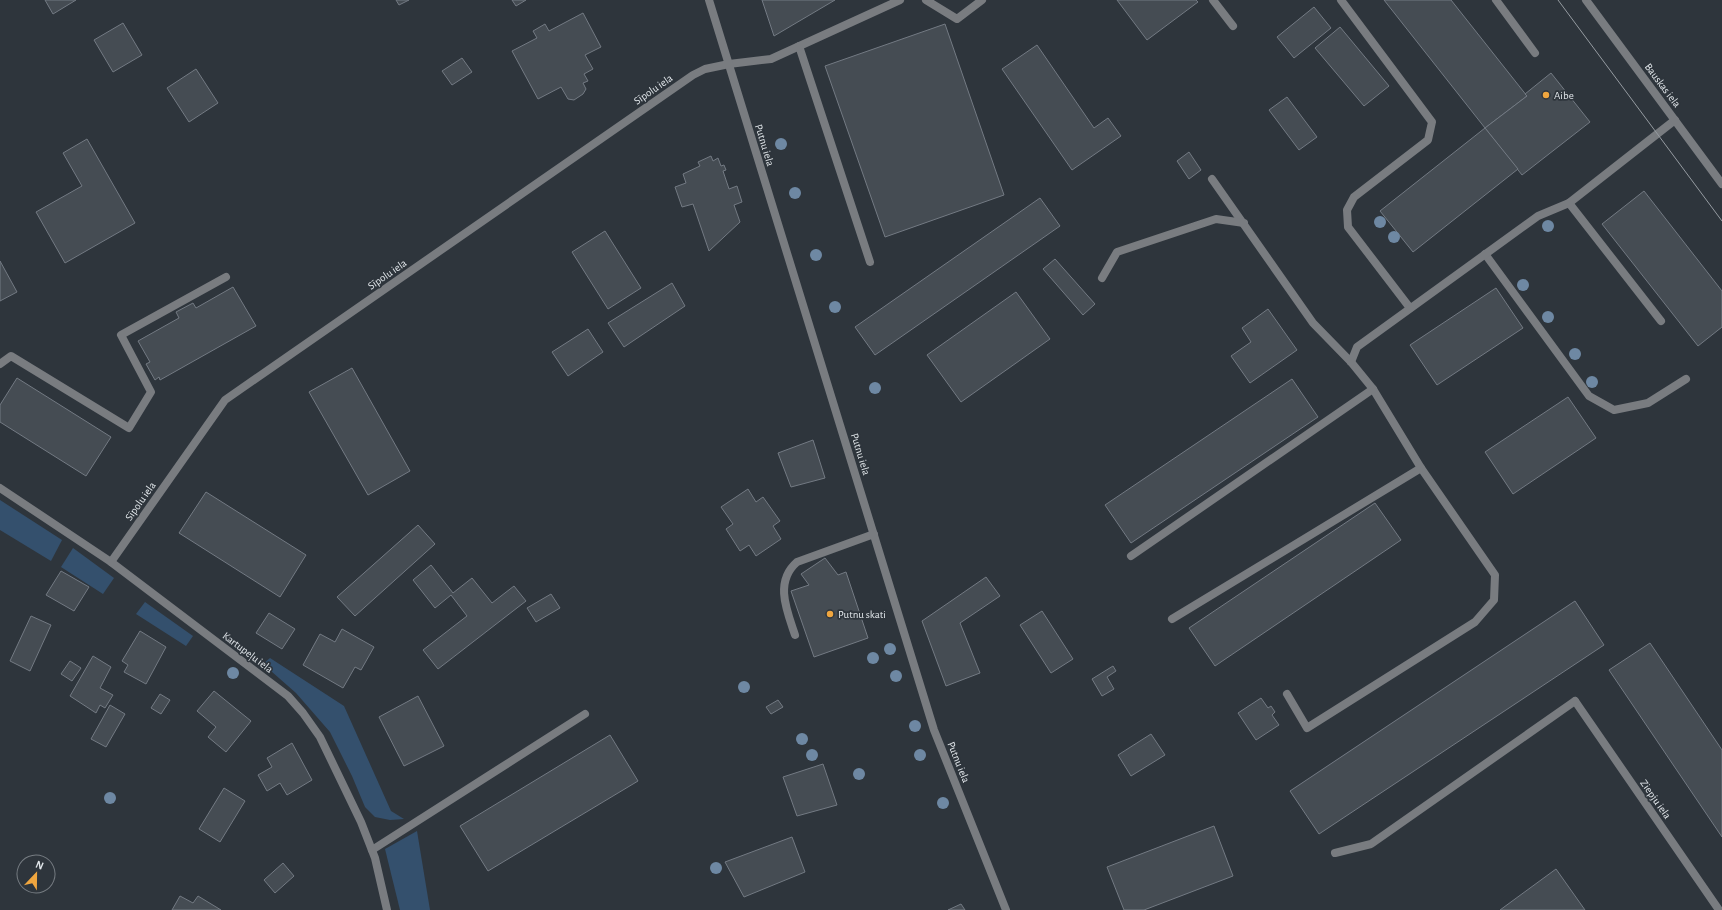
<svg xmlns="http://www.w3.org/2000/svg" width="1722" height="910" viewBox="0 0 1722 910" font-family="'Alegreya Sans',sans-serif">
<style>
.green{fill:#34506d}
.building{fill:#454c53;stroke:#737a83}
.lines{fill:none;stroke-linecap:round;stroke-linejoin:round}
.service{stroke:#797c80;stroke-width:8}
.minor{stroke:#797c80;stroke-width:8}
.tertiary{stroke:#797c80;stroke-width:8}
.tram{stroke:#959ba1;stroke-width:1}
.tree{fill:#6e88a3}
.poi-dot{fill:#f0a63f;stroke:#2e353c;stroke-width:1.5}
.labels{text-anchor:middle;stroke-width:3.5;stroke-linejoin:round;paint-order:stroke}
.street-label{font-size:11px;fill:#e2e7eb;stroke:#2e353c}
.poi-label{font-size:11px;fill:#e2e7eb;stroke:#2e353c;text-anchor:start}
</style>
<rect width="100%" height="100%" fill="#2e353c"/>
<g class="green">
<path d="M 0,500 L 62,540 L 51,561 L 0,530 Z"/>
<path d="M 73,548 L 114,578 L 103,594 L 61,567 Z"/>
<path d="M 145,602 L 193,636 L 186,646 L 136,614 Z"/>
<path d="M 270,658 L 344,706 L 391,811 L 404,819 L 390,820 L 375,817 L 365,807 L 352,776 L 330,732 L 296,693 L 263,664 Z"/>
<path d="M 417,831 L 430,910 L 400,910 L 385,849 Z"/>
</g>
<g class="building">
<path d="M 45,0 L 76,0 L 53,14 Z"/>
<path d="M 396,0 L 409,0 L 399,5 Z"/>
<path d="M 512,0 L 526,0 L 516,6 Z"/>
<path d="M 762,0 L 835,0 L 774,36 Z"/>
<path d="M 1117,0 L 1196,0 L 1198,2 L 1147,40 Z"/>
<path d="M 1384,0 L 1451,0 L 1527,96 L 1485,128 Z"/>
<path d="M 1314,7 L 1331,28 L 1294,58 L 1277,37 Z"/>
<path d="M 583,13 L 601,47 L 585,55 L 593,69 L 584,74 L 588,81 L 583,83 L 586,89 L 583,94 L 574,100 L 568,99 L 561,87 L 538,99 L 512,51 L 537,38 L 533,31 L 545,24 L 549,31 Z"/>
<path d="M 123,23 L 142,55 L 113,72 L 94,40 Z"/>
<path d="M 945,24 L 1004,195 L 885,237 L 825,66 Z"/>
<path d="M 1340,27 L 1389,86 L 1364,106 L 1315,48 Z"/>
<path d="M 1037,45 L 1094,128 L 1108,118 L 1121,136 L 1072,170 L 1002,69 Z"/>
<path d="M 462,58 L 472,72 L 452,85 L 442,71 Z"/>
<path d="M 196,69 L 218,103 L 189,122 L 167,88 Z"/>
<path d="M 1551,73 L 1590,122 L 1522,175 L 1485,128 L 1527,96 L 1525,94 Z"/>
<path d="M 1287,97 L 1317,137 L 1299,150 L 1269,110 Z"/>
<path d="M 1485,128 L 1518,169 L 1413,252 L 1380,211 Z"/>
<path d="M 87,139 L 135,223 L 65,263 L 36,212 L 82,186 L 63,153 Z"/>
<path d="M 1189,152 L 1201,170 L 1189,179 L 1177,161 Z"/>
<path d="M 711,156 L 713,161 L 718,158 L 721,166 L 724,165 L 726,170 L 723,171 L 729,189 L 737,186 L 742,202 L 734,205 L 740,222 L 709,251 L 693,204 L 682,207 L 675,187 L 686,183 L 683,174 L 700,166 L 698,162 Z"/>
<path d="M 1644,191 L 1722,291 L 1722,327 L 1698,346 L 1602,224 Z"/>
<path d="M 1040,198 L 1060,226 L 875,355 L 855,327 Z"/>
<path d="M 605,231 L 641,288 L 608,309 L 572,252 Z"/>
<path d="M 1055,259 L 1095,304 L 1083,315 L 1043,269 Z"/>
<path d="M 0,261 L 17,292 L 0,301 Z"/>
<path d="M 672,283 L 685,306 L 624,347 L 608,323 Z"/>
<path d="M 233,287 L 256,326 L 160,380 L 159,377 L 155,380 L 146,364 L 150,362 L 138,341 L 179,318 L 176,312 L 193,303 L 196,308 Z"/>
<path d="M 1496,288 L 1523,328 L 1437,385 L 1410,345 Z"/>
<path d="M 1016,292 L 1050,339 L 961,402 L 927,355 Z"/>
<path d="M 1268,309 L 1297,350 L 1250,383 L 1231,356 L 1251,342 L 1242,328 Z"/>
<path d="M 588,329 L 603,352 L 568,376 L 552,352 Z"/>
<path d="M 352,368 L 410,471 L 368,495 L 309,392 Z"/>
<path d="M 17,378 L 111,437 L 86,476 L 0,422 L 0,405 Z"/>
<path d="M 1292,379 L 1318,417 L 1131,543 L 1105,505 Z"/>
<path d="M 1568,397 L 1596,438 L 1513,494 L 1485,452 Z"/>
<path d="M 813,440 L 825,478 L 791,487 L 778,453 Z"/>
<path d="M 748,489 L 756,502 L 763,497 L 780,521 L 773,526 L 781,539 L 756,556 L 749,545 L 740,551 L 726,529 L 733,524 L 721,507 Z"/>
<path d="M 206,492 L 306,555 L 280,597 L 179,533 Z"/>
<path d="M 1375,503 L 1401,540 L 1215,666 L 1189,628 Z"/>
<path d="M 418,525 L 435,544 L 355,616 L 337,597 Z"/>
<path d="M 825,558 L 838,575 L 846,572 L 868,638 L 814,657 L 791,591 L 809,585 L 801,574 Z"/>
<path d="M 431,565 L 453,593 L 472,578 L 492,603 L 514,586 L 526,601 L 438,669 L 423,650 L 467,616 L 451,595 L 435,608 L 413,580 Z"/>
<path d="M 61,571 L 89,587 L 74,611 L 46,595 Z"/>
<path d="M 986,577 L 1000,596 L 960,623 L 980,673 L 946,686 L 922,621 Z"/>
<path d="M 551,594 L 560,608 L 536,622 L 527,608 Z"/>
<path d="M 1575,601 L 1604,645 L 1319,834 L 1290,791 Z"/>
<path d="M 1042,611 L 1073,659 L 1051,673 L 1020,625 Z"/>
<path d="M 269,613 L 295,629 L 282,649 L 256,633 Z"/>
<path d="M 31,616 L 51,625 L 30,671 L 10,661 Z"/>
<path d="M 342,629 L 374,647 L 361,670 L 355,667 L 343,688 L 303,665 L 320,634 L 335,642 Z"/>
<path d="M 140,631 L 166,647 L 146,684 L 124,672 L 128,665 L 122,661 Z"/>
<path d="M 1650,643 L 1722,750 L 1722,837 L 1609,670 Z"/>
<path d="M 93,656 L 111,667 L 100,688 L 113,695 L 105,708 L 100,705 L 96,713 L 70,696 Z"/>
<path d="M 70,661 L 81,668 L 72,681 L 61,674 Z"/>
<path d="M 1113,666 L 1116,671 L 1107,677 L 1114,689 L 1102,696 L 1092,679 Z"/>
<path d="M 214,691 L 251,721 L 226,752 L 208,737 L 216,727 L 197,711 Z"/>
<path d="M 160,694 L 170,700 L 161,714 L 151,708 Z"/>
<path d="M 418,696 L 444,746 L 404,766 L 379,717 Z"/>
<path d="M 1261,698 L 1268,708 L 1271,706 L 1275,712 L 1272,715 L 1279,725 L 1256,740 L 1238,713 Z"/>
<path d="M 778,700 L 783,707 L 771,714 L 766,707 Z"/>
<path d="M 110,705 L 125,714 L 106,747 L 91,739 Z"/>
<path d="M 1151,734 L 1165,755 L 1131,776 L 1118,755 Z"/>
<path d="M 610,735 L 638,781 L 488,871 L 460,826 Z"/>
<path d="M 292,743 L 312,780 L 287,795 L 280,783 L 267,791 L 258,775 L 272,767 L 267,758 Z"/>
<path d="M 823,764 L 837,805 L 797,816 L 783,777 Z"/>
<path d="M 224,788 L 245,801 L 220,842 L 199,829 Z"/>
<path d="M 1214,826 L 1233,876 L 1144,910 L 1124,910 L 1107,867 Z"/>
<path d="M 792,837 L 805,872 L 744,897 L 725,862 Z"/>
<path d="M 283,863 L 294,876 L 275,893 L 264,880 Z"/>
<path d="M 1556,869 L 1585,910 L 1500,910 Z"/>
<path d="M 180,896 L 193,903 L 198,896 L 221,910 L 172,910 Z"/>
<path d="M 961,904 L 965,910 L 948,910 Z"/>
</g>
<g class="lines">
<g class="service">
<path d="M 926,0 L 957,19 L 982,0"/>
<path d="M 1213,0 L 1233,26"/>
<path d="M 1341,0 L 1432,122 L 1428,140 L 1354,197 L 1347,210 L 1348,227 L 1410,308"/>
<path d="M 1496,0 L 1535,53"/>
<path d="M 799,46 L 870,262"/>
<path d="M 729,64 L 771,59 L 900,0"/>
<path d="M 1212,179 L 1313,323 L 1351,362 L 1373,389 L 1421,468 L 1495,575 L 1494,600 L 1475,622 L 1307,728 L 1287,694"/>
<path d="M 1569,203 L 1661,321"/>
<path d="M 1485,254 L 1589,396 L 1614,410 L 1648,403 L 1686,379"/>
<path d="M 1102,278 L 1117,252 L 1216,219 L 1244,223"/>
<path d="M 1351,362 L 1357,347 L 1538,216 L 1569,203 L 1675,120"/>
<path d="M 0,364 L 11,356 L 129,428 L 151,392 L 121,335 L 226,277"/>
<path d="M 1131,556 L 1373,389"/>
<path d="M 1172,619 L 1421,468"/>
<path d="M 795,635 C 787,611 774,582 797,562 L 874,534"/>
<path d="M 372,850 L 585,714"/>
<path d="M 1335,853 L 1371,844 L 1575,701"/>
</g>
<g class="minor">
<path d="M 709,0 L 934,730 L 1006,910"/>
<path d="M 0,488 L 111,562 L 288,696 L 303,713 L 320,737 L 361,822 L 375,858 L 387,910"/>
<path d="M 111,562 L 225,400 L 693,75 L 705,69 L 729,64"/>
<path d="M 1575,701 L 1719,910"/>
</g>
<path class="tertiary" d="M 1586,0 L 1722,184"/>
<path class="tram" d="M 1558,0 L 1722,221"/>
</g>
<g class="tree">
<circle cx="781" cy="144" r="6"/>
<circle cx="795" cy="193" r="6"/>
<circle cx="1380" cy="222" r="6"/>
<circle cx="1548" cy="226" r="6"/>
<circle cx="1394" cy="237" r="6"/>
<circle cx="816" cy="255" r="6"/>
<circle cx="1523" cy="285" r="6"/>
<circle cx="835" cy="307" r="6"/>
<circle cx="1548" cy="317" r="6"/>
<circle cx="1575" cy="354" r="6"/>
<circle cx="1592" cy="382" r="6"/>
<circle cx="875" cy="388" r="6"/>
<circle cx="890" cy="649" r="6"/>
<circle cx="873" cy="658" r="6"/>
<circle cx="233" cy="673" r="6"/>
<circle cx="896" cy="676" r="6"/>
<circle cx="744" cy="687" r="6"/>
<circle cx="915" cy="726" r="6"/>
<circle cx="802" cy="739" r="6"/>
<circle cx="812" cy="755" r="6"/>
<circle cx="920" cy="755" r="6"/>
<circle cx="859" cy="774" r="6"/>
<circle cx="110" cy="798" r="6"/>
<circle cx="943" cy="803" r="6"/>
<circle cx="716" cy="868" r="6"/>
</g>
<g class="poi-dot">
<circle cx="1546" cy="95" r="4"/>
<circle cx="830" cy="614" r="4"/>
</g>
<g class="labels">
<g class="street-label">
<text transform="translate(1663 85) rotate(53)" y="4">Bauskas iela</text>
<text transform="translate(653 89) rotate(-35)" y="4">Sīpolu iela</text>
<text transform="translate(765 145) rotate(73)" y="4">Putnu iela</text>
<text transform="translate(387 274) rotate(-35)" y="4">Sīpolu iela</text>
<text transform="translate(861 454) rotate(73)" y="4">Putnu iela</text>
<text transform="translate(140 501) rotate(-55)" y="4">Sīpolu iela</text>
<text transform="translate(248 652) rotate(37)" y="4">Kartupeļu iela</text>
<text transform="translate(959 762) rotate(68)" y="4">Putnu iela</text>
<text transform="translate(1656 799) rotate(55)" y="4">Ziepju iela</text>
</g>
<g class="poi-label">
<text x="1554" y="99">Aibe</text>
<text x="838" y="618">Putnu skati</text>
</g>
</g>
<g transform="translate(36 874) rotate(22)"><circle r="19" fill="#2e353c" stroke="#767c82"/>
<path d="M0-3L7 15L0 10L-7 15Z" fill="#f0a63f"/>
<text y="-6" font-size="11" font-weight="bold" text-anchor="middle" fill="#e2e7eb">N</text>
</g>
</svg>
